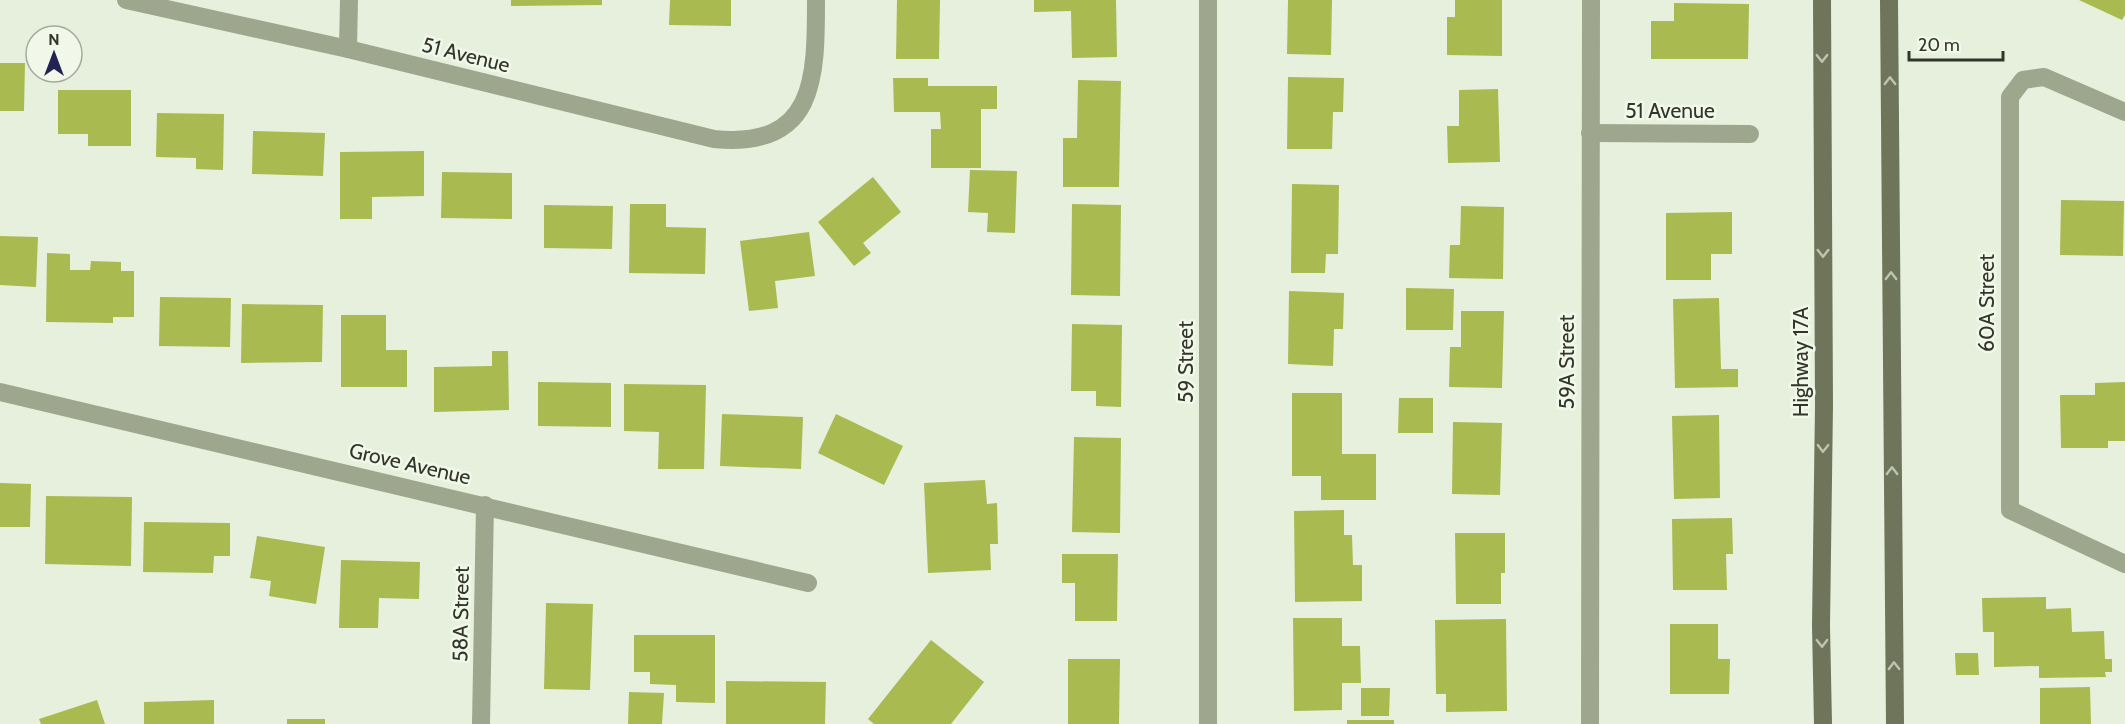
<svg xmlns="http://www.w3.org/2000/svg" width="2125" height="724" viewBox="0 0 2125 724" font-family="Cabin,sans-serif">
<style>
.building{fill:#a9ba50}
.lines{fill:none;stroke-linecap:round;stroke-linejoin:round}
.street{stroke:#9ea78e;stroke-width:18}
.primary{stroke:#6e755b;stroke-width:18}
.oneway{stroke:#bdc4b0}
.labels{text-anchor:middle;stroke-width:5;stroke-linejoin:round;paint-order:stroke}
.street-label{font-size:21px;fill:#323529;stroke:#f1f8e9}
</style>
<rect width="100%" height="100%" fill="#e7f0dd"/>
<g class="building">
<path d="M 511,0 L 602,0 L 602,5 L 511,6 Z"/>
<path d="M 670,0 L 731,0 L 731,26 L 669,25 Z"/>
<path d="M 897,0 L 940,0 L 939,59 L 896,59 Z"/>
<path d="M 1034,0 L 1116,0 L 1117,57 L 1072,58 L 1071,11 L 1034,12 Z"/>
<path d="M 1288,0 L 1332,0 L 1331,55 L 1287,54 Z"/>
<path d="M 1455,0 L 1502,0 L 1502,56 L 1447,55 L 1447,17 L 1455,17 Z"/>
<path d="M 2079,0 L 2125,0 L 2125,15 L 2122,20 Z"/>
<path d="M 1674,3 L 1749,4 L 1748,59 L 1651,59 L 1651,21 L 1674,21 Z"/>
<path d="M 0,63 L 25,63 L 24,111 L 0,111 Z"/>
<path d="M 1288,77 L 1344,78 L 1343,112 L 1333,112 L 1332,149 L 1287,149 Z"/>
<path d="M 893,78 L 928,78 L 928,86 L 997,86 L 997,109 L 981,109 L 981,168 L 931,168 L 931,129 L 941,129 L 940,112 L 894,112 Z"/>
<path d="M 1078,80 L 1121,81 L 1119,187 L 1063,187 L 1063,138 L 1077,138 Z"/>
<path d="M 1498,89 L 1500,162 L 1448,163 L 1447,126 L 1459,126 L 1459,90 Z"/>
<path d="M 58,90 L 131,90 L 131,146 L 88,146 L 88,134 L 58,134 Z"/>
<path d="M 157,113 L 224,114 L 223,170 L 196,169 L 196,158 L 156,157 Z"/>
<path d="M 253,131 L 325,133 L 323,176 L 252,174 Z"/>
<path d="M 424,151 L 424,196 L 372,197 L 372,219 L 340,219 L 340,152 Z"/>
<path d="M 970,170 L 1017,171 L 1015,233 L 987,232 L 988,213 L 968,212 Z"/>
<path d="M 442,172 L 512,173 L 512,219 L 441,218 Z"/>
<path d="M 873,177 L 901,212 L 863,243 L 871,253 L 854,266 L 818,222 Z"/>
<path d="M 1292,184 L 1339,185 L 1338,254 L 1326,254 L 1325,273 L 1291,273 Z"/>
<path d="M 2061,200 L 2124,201 L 2123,256 L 2060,255 Z"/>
<path d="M 630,204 L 666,204 L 666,227 L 706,228 L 705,274 L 629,273 Z"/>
<path d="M 1072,204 L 1121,205 L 1120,296 L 1071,295 Z"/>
<path d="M 544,205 L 613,206 L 612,249 L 544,248 Z"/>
<path d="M 1461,206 L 1504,207 L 1503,279 L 1449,278 L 1450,245 L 1460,245 Z"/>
<path d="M 1732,212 L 1732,254 L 1711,254 L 1711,280 L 1666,280 L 1666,213 Z"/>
<path d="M 809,232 L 815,276 L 775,281 L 778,308 L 749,311 L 740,241 Z"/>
<path d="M 0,236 L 38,237 L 36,287 L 0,285 Z"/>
<path d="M 47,253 L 70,254 L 70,270 L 90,270 L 91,261 L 121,262 L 121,271 L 134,271 L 134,317 L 113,317 L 113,323 L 46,322 Z"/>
<path d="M 1406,288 L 1454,289 L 1453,330 L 1406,330 Z"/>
<path d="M 1289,291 L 1344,293 L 1343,329 L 1334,329 L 1333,366 L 1288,364 Z"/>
<path d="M 160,297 L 231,298 L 230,347 L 159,346 Z"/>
<path d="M 1719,298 L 1721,369 L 1738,369 L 1738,387 L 1675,388 L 1673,299 Z"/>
<path d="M 242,304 L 323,305 L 322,362 L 241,363 Z"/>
<path d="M 1461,311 L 1504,311 L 1502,388 L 1449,387 L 1450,347 L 1461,347 Z"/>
<path d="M 341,315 L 386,315 L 386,350 L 407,350 L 407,387 L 341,387 Z"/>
<path d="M 1072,324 L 1122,325 L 1121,407 L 1096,406 L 1096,391 L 1071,391 Z"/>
<path d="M 492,351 L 508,351 L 509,410 L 434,412 L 434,367 L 492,366 Z"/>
<path d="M 538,382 L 611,383 L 611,427 L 538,426 Z"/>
<path d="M 2125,382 L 2125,441 L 2108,441 L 2108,448 L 2061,448 L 2060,395 L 2095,395 L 2095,383 Z"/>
<path d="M 624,384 L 706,385 L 704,469 L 658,469 L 659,432 L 624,431 Z"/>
<path d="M 1292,393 L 1342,393 L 1342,454 L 1376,454 L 1376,500 L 1321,500 L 1321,476 L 1292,476 Z"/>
<path d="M 1399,398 L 1433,398 L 1433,433 L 1398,433 Z"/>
<path d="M 722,414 L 803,417 L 801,469 L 720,466 Z"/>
<path d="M 836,414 L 903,446 L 884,485 L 818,453 Z"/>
<path d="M 1719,415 L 1720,498 L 1674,499 L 1672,416 Z"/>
<path d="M 1453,422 L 1502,423 L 1500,495 L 1452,494 Z"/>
<path d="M 1074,437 L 1121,438 L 1120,533 L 1072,532 Z"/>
<path d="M 985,480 L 987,504 L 997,503 L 998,544 L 990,544 L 991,570 L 928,573 L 924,483 Z"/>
<path d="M 0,483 L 31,484 L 30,527 L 0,527 Z"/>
<path d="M 46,496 L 132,497 L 131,566 L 45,564 Z"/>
<path d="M 1344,510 L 1344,535 L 1352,535 L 1353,565 L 1362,565 L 1362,601 L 1295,602 L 1294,511 Z"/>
<path d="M 1732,518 L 1733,554 L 1726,554 L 1727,590 L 1673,590 L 1672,519 Z"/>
<path d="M 144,522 L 230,523 L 230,556 L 214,556 L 213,573 L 143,572 Z"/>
<path d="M 1455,533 L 1505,533 L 1505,573 L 1501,573 L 1501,604 L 1456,604 Z"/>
<path d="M 257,536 L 325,547 L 316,604 L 269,596 L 271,581 L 250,578 Z"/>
<path d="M 1062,554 L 1118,554 L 1117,621 L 1075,621 L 1075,583 L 1062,583 Z"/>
<path d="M 341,560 L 420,562 L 419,599 L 379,598 L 378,628 L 339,628 Z"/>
<path d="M 2046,597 L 2046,609 L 2071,608 L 2072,632 L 2104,631 L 2105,659 L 2112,659 L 2112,672 L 2105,672 L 2106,677 L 2039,678 L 2039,666 L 1994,667 L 1994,632 L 1983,632 L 1982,598 Z"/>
<path d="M 546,603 L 593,604 L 590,690 L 544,689 Z"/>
<path d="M 1293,618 L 1342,618 L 1342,646 L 1360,646 L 1361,683 L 1342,683 L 1342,710 L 1294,711 Z"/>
<path d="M 1506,619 L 1507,711 L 1446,712 L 1446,694 L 1436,694 L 1435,620 Z"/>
<path d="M 1670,624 L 1718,624 L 1718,659 L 1730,659 L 1729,694 L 1670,694 Z"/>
<path d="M 634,635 L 715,635 L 715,703 L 676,702 L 676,685 L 650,684 L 650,672 L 634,672 Z"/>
<path d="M 931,640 L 984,682 L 951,724 L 874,724 L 868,719 Z"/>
<path d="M 1955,653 L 1978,653 L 1979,675 L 1956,675 Z"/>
<path d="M 1068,659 L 1120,659 L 1119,724 L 1068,724 Z"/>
<path d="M 726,681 L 826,682 L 825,724 L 726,724 Z"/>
<path d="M 2090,687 L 2091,724 L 2040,724 L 2040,688 Z"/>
<path d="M 1361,688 L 1390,688 L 1389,716 L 1361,716 Z"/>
<path d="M 629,692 L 664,693 L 662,724 L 628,724 Z"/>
<path d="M 97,700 L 105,724 L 41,724 L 39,719 Z"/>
<path d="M 214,700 L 214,724 L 144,724 L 144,702 Z"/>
<rect x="287" y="719" width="38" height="5"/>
<rect x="1347" y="720" width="47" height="4"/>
</g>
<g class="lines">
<g class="street">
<path d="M 126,0 L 348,49 L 714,139 C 816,149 816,78 816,0"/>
<path d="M 1208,0 L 1208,724"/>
<path d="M 348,49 L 349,0"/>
<path d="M 2125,112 L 2044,77 L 2023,80 L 2010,97 L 2010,510 L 2125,564"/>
<path d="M 1590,133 L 1750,134"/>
<path d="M 0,392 L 808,583"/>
<path d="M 481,724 L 485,505"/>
<path d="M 1590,724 L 1591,0"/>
</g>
<g class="primary">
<path d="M 1822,0 L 1824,405 L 1821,626 L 1823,724"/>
<path d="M 1889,0 L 1895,724"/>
</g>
</g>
<defs><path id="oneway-chevron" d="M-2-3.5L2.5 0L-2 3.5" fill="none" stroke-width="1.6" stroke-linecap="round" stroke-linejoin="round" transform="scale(1.5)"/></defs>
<g class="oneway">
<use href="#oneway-chevron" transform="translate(1822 58) rotate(90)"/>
<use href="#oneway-chevron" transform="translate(1890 81) rotate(-90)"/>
<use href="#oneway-chevron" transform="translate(1823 253) rotate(90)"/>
<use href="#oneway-chevron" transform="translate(1891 276) rotate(-90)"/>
<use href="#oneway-chevron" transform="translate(1823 448) rotate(91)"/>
<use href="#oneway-chevron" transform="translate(1892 471) rotate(-90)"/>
<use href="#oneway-chevron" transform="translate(1822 643) rotate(89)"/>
<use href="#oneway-chevron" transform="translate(1894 666) rotate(-91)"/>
</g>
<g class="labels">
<g class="street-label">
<text transform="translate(466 55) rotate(14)" y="7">51 Avenue</text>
<text x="1670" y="118">51 Avenue</text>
<text transform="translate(1987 303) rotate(-90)" y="7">60A Street</text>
<text transform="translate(1186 362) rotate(-90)" y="7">59 Street</text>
<text transform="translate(1567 362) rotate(-90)" y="7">59A Street</text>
<text transform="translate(1801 362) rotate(-90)" y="7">Highway 17A</text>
<text transform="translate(410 464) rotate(13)" y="7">Grove Avenue</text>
<text transform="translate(461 614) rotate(-89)" y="7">58A Street</text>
</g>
</g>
<g transform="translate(54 54)"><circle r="28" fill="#f1f8e9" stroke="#a5aa9c" stroke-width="1.5"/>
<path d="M0-4.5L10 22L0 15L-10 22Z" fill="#222352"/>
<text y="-9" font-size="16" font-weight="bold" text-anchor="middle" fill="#323529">N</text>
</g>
<path d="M1909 51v9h94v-9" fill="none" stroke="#323529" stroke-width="3"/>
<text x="1918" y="51" font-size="18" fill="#323529" stroke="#f1f8e9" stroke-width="4.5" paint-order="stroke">20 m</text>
</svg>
